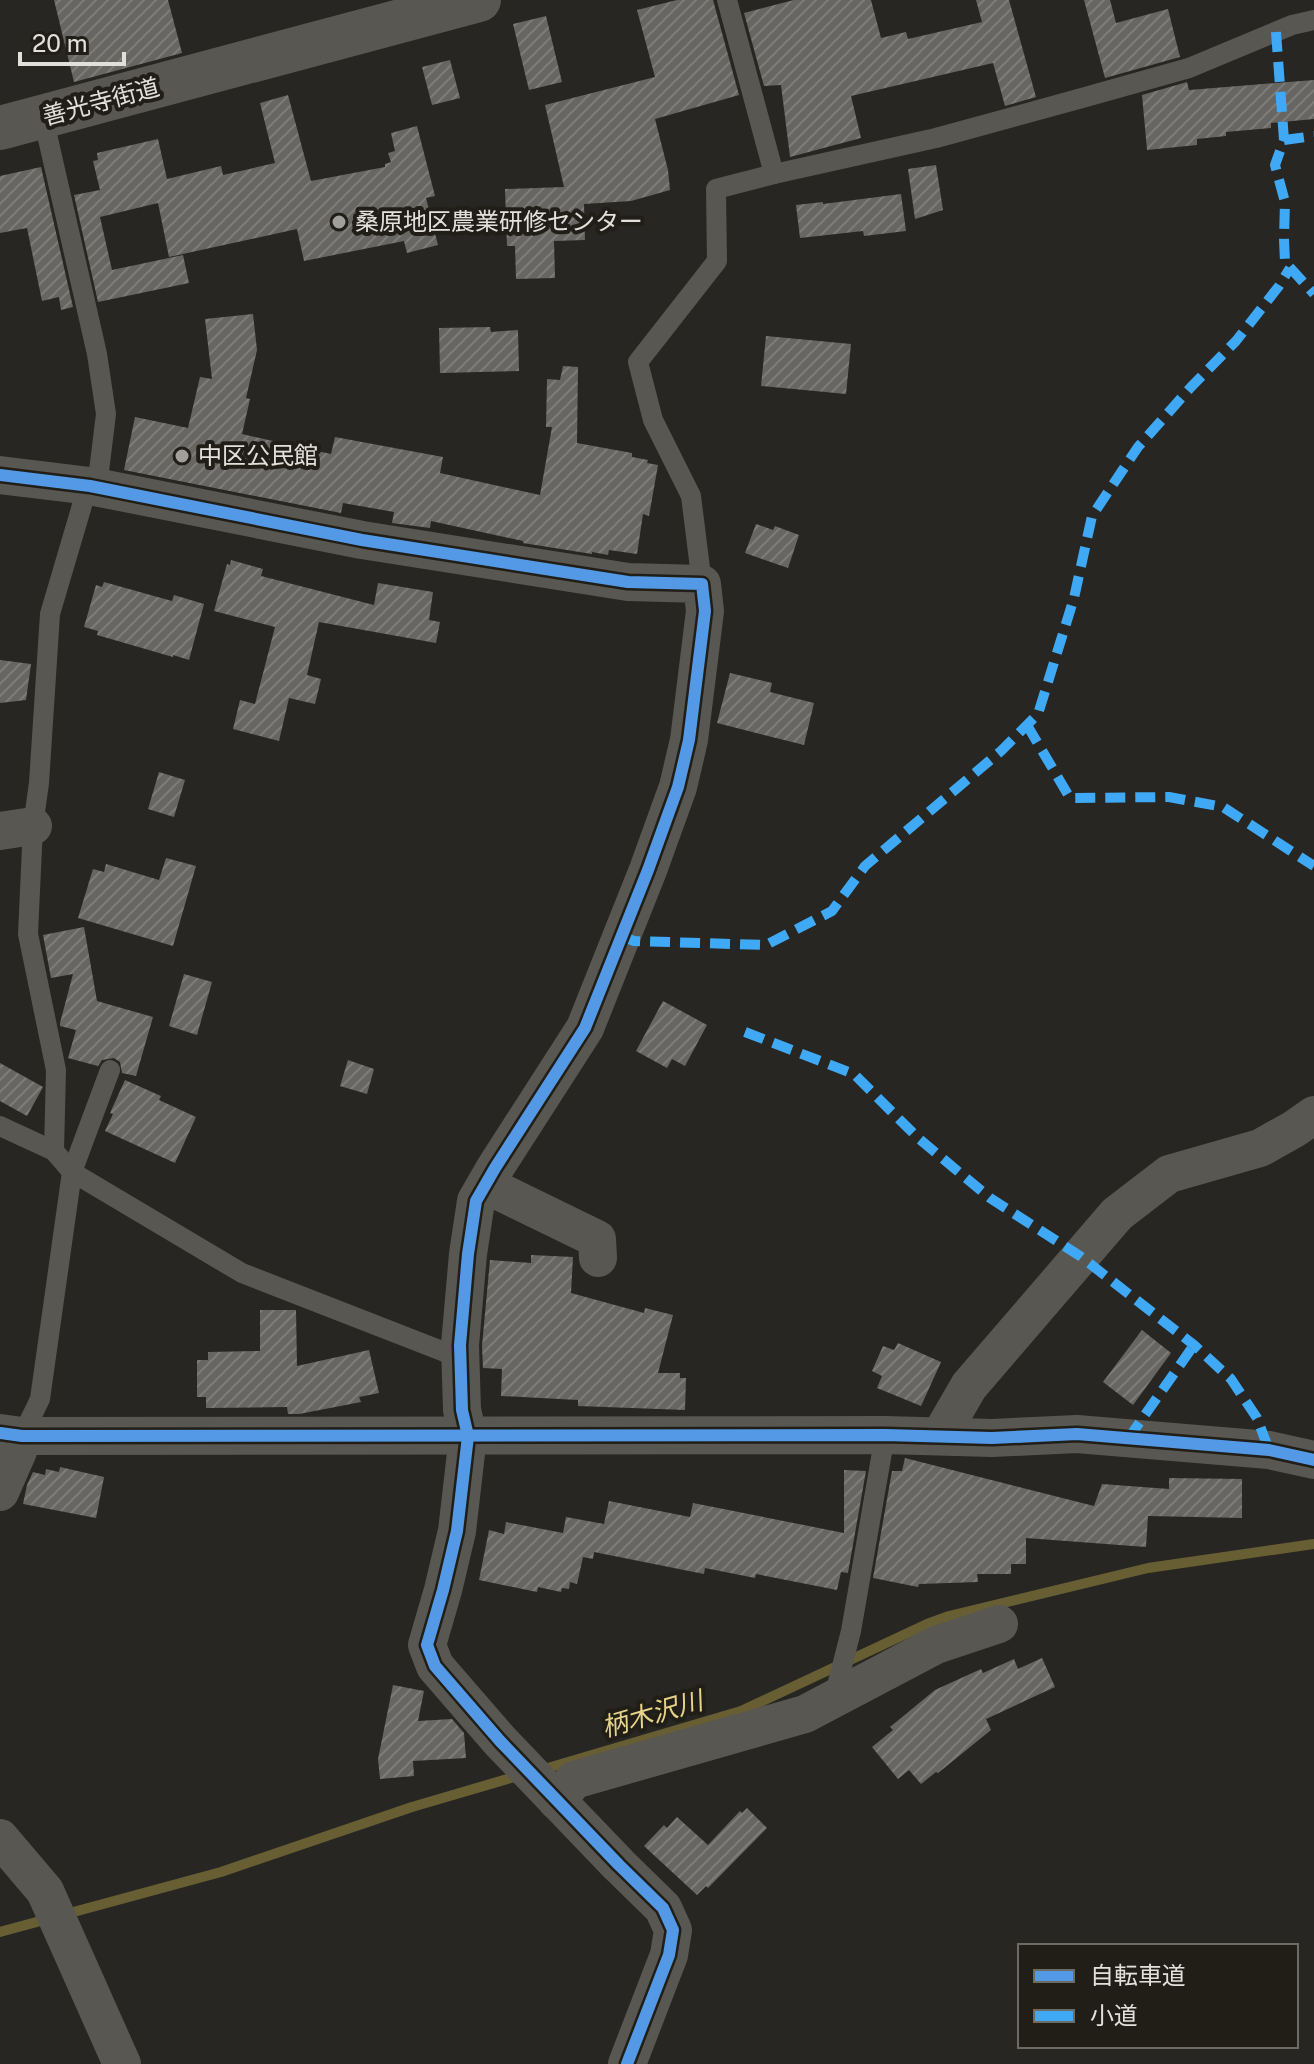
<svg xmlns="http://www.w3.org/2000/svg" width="1314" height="2064" viewBox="0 0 1314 2064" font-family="'Public Sans','Noto Sans JP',sans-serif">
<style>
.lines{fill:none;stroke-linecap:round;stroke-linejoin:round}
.stream{stroke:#685e33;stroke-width:10}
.building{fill:url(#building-hatch)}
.service{stroke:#595751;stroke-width:20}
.minor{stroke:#595751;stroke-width:38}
.tertiary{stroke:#595751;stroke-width:44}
.quiet{stroke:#3fa9f5;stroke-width:10;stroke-dasharray:20 10;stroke-linecap:butt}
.cycleway-casing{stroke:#201e16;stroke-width:17}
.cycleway{stroke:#5399e6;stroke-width:12}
.poi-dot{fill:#a09f9a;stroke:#201e16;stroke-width:3}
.labels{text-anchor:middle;stroke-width:8;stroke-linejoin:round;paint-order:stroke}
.street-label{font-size:24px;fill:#e1e0da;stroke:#201e16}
.poi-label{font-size:24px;fill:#e1e0da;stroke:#201e16;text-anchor:start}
.water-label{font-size:26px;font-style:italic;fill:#e7d48b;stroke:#201e16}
</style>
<defs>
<pattern id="building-hatch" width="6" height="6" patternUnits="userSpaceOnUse" patternTransform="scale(2)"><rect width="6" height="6" fill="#676663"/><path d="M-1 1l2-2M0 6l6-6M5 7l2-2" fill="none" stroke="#7c7c79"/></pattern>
</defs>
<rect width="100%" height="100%" fill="#272622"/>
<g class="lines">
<g class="stream">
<path d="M 541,1770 L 741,1711 L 927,1624 L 949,1616 L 1148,1568 L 1314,1544"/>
<path d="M 0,1932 L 221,1872 L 412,1807 L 521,1775"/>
</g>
</g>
<g class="building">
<path d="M 54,0 L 168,0 L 182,53 L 74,82 Z"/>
<path d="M 677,0 L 713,0 L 739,95 L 655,119 L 668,170 L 670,190 L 631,201 L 584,204 L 585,240 L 554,241 L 555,278 L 516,279 L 515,246 L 507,246 L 505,189 L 564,187 L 545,105 L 655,77 L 637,10 Z"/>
<path d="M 794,0 L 871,0 L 881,38 L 906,32 L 908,39 L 982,22 L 976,0 L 1009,0 L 1036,97 L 1005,106 L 993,63 L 851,96 L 861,138 L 790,157 L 781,85 L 764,86 L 744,13 Z"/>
<path d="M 1084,0 L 1110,0 L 1116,23 L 1168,9 L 1180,57 L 1105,78 Z"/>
<path d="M 546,16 L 562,82 L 529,90 L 513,24 Z"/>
<path d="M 450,60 L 460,98 L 432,105 L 422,67 Z"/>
<path d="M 1314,80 L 1314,119 L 1271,123 L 1271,128 L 1226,132 L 1226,136 L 1197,139 L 1197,145 L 1147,150 L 1142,95 L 1187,82 L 1189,90 Z"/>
<path d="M 288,95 L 311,181 L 385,167 L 385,164 L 391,162 L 388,153 L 395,151 L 391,133 L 417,126 L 435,196 L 426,198 L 438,245 L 407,253 L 404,241 L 304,261 L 297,229 L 169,257 L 158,203 L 100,217 L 112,270 L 183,255 L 189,283 L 98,302 L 74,195 L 100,190 L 93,161 L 98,160 L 97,153 L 158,139 L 167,179 L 221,166 L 223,175 L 275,163 L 260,103 Z"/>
<path d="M 936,165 L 943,210 L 915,219 L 908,169 Z"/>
<path d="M 41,167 L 73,307 L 61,310 L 59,297 L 42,301 L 27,228 L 0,233 L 0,176 Z"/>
<path d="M 901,194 L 906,231 L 864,236 L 863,231 L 800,238 L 796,205 L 823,202 L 823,204 Z"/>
<path d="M 253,314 L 257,350 L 246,398 L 250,399 L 242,434 L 331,454 L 335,437 L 443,457 L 440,473 L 540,495 L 552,427 L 546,427 L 547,379 L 560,380 L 563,366 L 578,367 L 577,443 L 632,453 L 632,457 L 648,460 L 647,463 L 658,465 L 649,516 L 643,514 L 637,554 L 609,550 L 608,555 L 592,552 L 592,554 L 523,543 L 523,541 L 431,521 L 430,528 L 392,523 L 394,512 L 343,503 L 341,513 L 124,470 L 135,417 L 188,428 L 200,377 L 212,379 L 205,319 Z"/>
<path d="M 490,327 L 491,332 L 518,330 L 519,371 L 440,373 L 439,328 Z"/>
<path d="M 766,336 L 851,344 L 846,394 L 761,386 Z"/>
<path d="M 756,524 L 773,530 L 775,526 L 799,535 L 788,568 L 745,553 Z"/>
<path d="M 231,560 L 263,569 L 261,576 L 374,605 L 378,583 L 433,592 L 429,620 L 440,622 L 436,643 L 319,622 L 307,675 L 321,679 L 315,704 L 289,698 L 279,741 L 233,729 L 240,700 L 255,704 L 275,627 L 214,611 L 227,564 L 230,565 Z"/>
<path d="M 104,582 L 172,601 L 174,595 L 204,604 L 189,660 L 173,655 L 173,657 L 97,635 L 98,631 L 84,627 L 96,585 L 102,587 Z"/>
<path d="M 0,660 L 31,664 L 26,700 L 0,703 Z"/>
<path d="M 730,673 L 772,683 L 770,692 L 814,703 L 804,745 L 717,723 Z"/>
<path d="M 159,772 L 185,780 L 174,817 L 148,809 Z"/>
<path d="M 166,858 L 196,866 L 173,946 L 78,918 L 93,869 L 104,872 L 106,864 L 159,880 Z"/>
<path d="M 84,927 L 97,1001 L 153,1017 L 136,1076 L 122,1073 L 120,1062 L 114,1058 L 102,1060 L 98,1066 L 68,1058 L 76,1030 L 60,1026 L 60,1023 L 73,974 L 51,978 L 43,935 Z"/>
<path d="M 184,974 L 212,982 L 197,1035 L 169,1026 Z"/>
<path d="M 663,1001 L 707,1025 L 685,1066 L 672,1059 L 667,1068 L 636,1051 Z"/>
<path d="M 348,1060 L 374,1069 L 367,1094 L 340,1086 Z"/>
<path d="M 0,1063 L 43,1087 L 27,1116 L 0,1101 Z"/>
<path d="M 125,1080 L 161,1096 L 159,1100 L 196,1117 L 175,1163 L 105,1131 L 113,1114 L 110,1113 Z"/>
<path d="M 531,1255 L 573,1257 L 571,1293 L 644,1313 L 645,1308 L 673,1315 L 658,1373 L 680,1373 L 680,1378 L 686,1378 L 685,1410 L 578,1406 L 578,1400 L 501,1396 L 502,1369 L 483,1368 L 482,1346 L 490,1260 L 531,1263 Z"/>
<path d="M 260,1310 L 296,1310 L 297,1366 L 369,1350 L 379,1393 L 359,1397 L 361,1402 L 299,1414 L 288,1414 L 287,1407 L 206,1408 L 206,1397 L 197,1397 L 197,1360 L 208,1360 L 208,1352 L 260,1351 Z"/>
<path d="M 1142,1330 L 1171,1353 L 1133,1405 L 1103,1382 Z"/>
<path d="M 898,1343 L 941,1362 L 921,1406 L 877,1388 L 882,1376 L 872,1371 L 883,1346 L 894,1350 Z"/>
<path d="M 905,1458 L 1094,1506 L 1102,1484 L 1169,1489 L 1169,1478 L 1242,1479 L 1242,1518 L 1148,1516 L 1146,1547 L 1026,1538 L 1026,1564 L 1011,1564 L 1011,1574 L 977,1574 L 978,1582 L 919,1584 L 918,1587 L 873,1578 L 892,1471 L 902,1471 Z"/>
<path d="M 60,1467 L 104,1477 L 96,1518 L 23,1504 L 27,1485 L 33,1472 L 45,1475 L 46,1469 L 59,1472 Z"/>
<path d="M 844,1470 L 866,1471 L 848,1573 L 841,1572 L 837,1590 L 756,1574 L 755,1578 L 705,1568 L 704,1574 L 594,1552 L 593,1559 L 583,1557 L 577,1584 L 570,1582 L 569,1589 L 562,1588 L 561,1592 L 538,1587 L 537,1592 L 479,1580 L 489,1530 L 504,1534 L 506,1522 L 563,1533 L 566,1517 L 604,1524 L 609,1501 L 690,1517 L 693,1503 L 844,1533 Z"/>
<path d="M 1042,1658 L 1055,1687 L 986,1719 L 991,1730 L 938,1773 L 936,1772 L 921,1784 L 909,1770 L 898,1779 L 872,1747 L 893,1730 L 890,1727 L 935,1690 L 981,1669 L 983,1673 L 1014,1659 L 1018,1669 Z"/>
<path d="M 393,1685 L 424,1691 L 418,1721 L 452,1719 L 464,1733 L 466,1758 L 413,1761 L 414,1776 L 380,1779 L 378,1759 Z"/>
<path d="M 747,1808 L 767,1828 L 708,1888 L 706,1886 L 697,1895 L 644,1846 L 664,1825 L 667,1828 L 677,1817 L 708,1845 L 740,1811 L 742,1813 Z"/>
</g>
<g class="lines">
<g class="service">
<path d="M 727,0 L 774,174"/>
<path d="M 43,117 L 97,354 L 106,414 L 99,471 L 83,502 L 50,614 L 39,783 L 33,826 L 28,934 L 56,1070 L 54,1151"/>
<path d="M 702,584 L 691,496 L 653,420 L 638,362 L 717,261 L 716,189 L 774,174 L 936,138 L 1082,98 L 1189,68 L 1292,25 L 1314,20"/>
<path d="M 0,1126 L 54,1151 L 72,1172 L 242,1273 L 460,1358"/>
<path d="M 22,1436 L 40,1399 L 72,1172 L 110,1070"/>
<path d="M 834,1698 L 851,1631 L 885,1435"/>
</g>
<g class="minor">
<path d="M 0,475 L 90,486 L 362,540 L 628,582 L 702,584 L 705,611 L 689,740 L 678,787 L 648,870 L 585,1028 L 495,1168 L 476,1201 L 468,1254 L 460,1345 L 462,1410 L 468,1436 L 457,1531 L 443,1590 L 427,1645 L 435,1666 L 500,1741 L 619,1865 L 663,1908 L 673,1930 L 669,1955 L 627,2064"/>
<path d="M 0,831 L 33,826"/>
<path d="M 486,1185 L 597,1239 L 598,1258"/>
<path d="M 0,1433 L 22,1436 L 885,1435 L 992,1438 L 1077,1434 L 1269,1450 L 1314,1460"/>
<path d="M 940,1436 L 969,1386 L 1117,1214 L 1169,1174 L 1260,1148 L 1294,1129 L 1314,1115"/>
<path d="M 0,1492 L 18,1451 L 22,1436"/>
<path d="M 557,1801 L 574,1780 L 805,1714 L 936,1645 L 999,1624"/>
<path d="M 0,1838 L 45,1891 L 122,2064"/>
</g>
<path class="tertiary" d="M 0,128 L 479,0"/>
<g class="quiet">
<path d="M 1276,32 L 1284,140 L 1275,165 L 1285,202 L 1284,239 L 1285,262 L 1314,294"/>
<path d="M 1284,140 L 1314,136"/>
<path d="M 1027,725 L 1070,798 L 1169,797 L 1223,807 L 1314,866"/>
<path d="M 621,936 L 634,941 L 766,945 L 832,911 L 865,866 L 1001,751 L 1038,714 L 1074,598 L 1092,516 L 1138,447 L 1191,387 L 1236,341 L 1279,286 L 1290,268"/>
<path d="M 745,1032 L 854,1074 L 918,1138 L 990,1198 L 1080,1256 L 1194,1345 L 1231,1379 L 1257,1418 L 1269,1450"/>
<path d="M 1128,1439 L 1194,1345"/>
</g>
<g class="cycleway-casing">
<g id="cycleway">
<path d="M 0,475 L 90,486 L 362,540 L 628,582 L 702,584 L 705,611 L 689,740 L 678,787 L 648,870 L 585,1028 L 495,1168 L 476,1201 L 468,1254 L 460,1345 L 462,1410 L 468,1436 L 457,1531 L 443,1590 L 427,1645 L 435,1666 L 500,1741 L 619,1865 L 663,1908 L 673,1930 L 669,1955 L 627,2064"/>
<path d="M 0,1433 L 22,1436 L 885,1435 L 992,1438 L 1077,1434 L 1269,1450 L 1314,1460"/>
</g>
</g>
<use href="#cycleway" class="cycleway"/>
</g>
<g class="poi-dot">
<circle cx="339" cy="222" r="8"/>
<circle cx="182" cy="456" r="8"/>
</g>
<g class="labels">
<g class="street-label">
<text transform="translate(101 102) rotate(-15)" y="8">善光寺街道</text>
</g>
<g class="poi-label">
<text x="355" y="230">桑原地区農業研修センター</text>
<text x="198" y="464">中区公民館</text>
</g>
<g class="water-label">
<text transform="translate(652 1714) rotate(-16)" y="9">柄木沢川</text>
</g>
</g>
<rect x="1018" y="1944" width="280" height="104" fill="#201e16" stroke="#6d6c64" stroke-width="2"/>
<rect x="1034" y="1970" width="40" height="12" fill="#5399e6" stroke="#6d6c64" stroke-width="2"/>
<text x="1090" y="1984" font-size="24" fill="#e1e0da">自転車道</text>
<rect x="1034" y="2010" width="40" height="12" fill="#3fa9f5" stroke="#6d6c64" stroke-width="2"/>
<text x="1090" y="2024" font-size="24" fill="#e1e0da">小道</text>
<path d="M20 52v12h104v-12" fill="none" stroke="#e1e0da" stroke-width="4"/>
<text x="32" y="52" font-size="24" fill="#e1e0da" stroke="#201e16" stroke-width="6" paint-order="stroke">20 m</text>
</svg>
